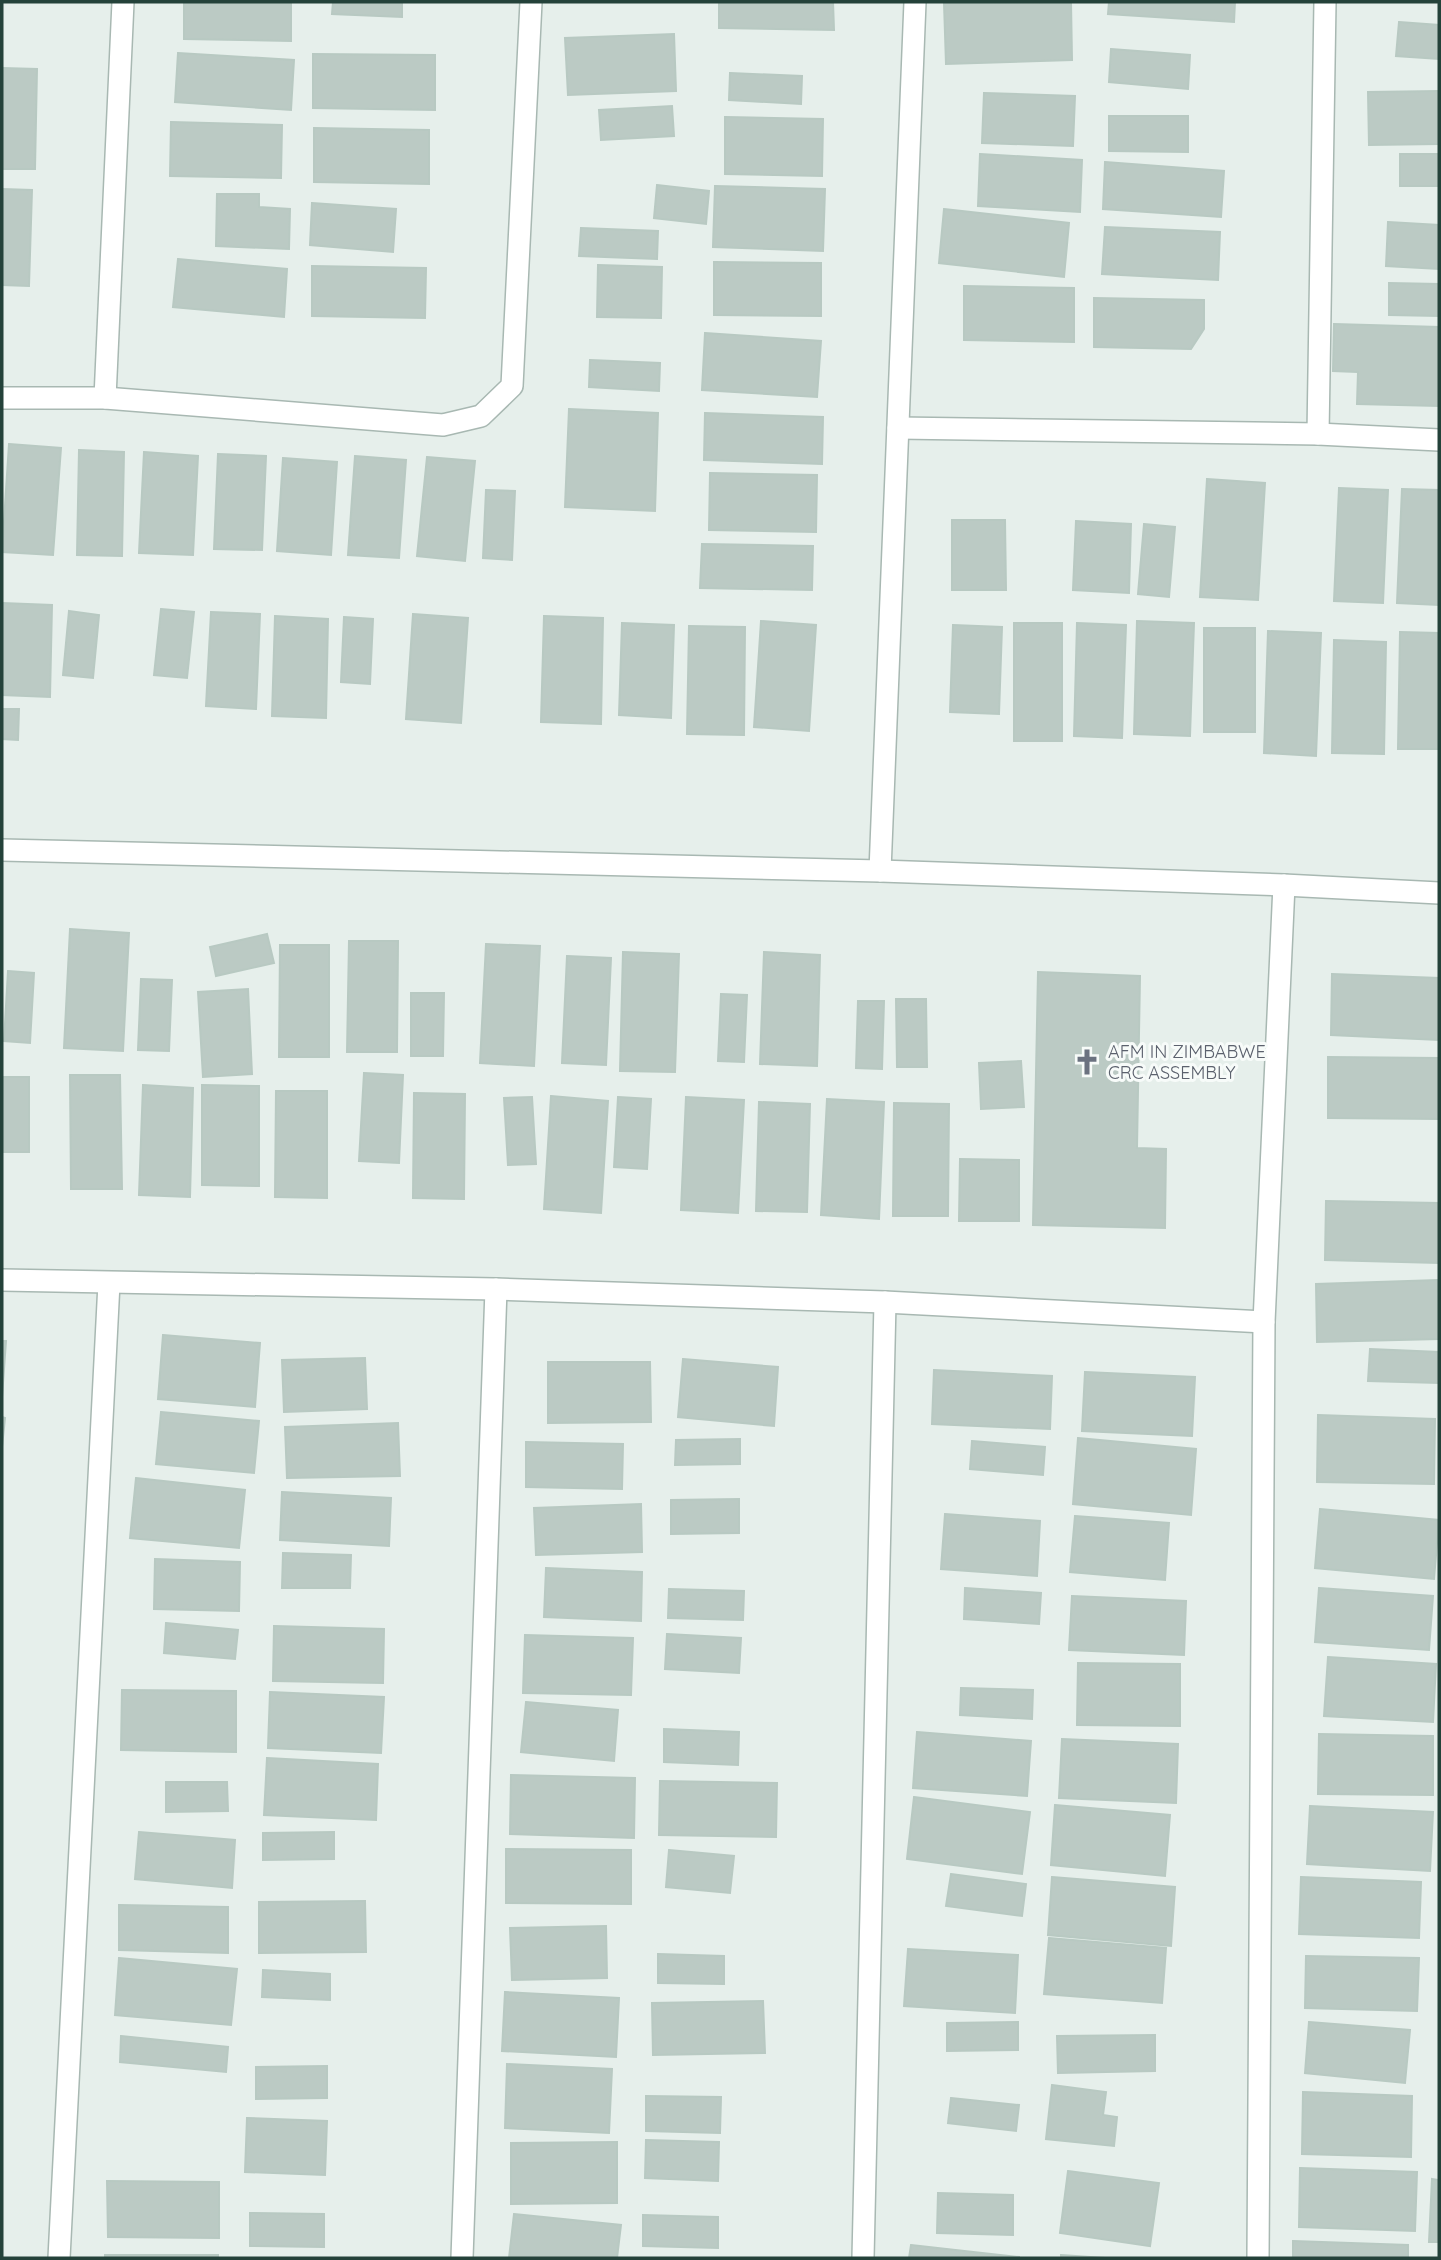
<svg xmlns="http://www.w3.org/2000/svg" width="1441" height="2260" viewBox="0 0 1441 2260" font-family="Quicksand,sans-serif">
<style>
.building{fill:#bbcac4;stroke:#b8c9c2;stroke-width:2}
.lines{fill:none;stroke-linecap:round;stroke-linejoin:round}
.minor-casing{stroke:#a8b8b2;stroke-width:24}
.minor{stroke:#fff;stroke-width:21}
.labels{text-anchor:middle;stroke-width:6;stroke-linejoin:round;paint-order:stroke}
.worship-label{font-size:18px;fill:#5b616d;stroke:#f7fbf9;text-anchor:start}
</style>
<rect width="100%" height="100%" fill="#e6efeb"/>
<g class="building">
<path d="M 184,2 L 291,2 L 291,41 L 184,39 Z"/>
<path d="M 333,2 L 402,2 L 402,17 L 332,14 Z"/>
<path d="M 719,2 L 833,2 L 834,30 L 719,28 Z"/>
<path d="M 1071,2 L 1072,60 L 946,64 L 944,3 Z"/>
<path d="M 1109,2 L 1235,2 L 1234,22 L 1108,14 Z"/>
<path d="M 1399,22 L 1439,25 L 1439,59 L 1396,56 Z"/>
<path d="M 674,34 L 676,91 L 568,95 L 565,38 Z"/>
<path d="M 1111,49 L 1190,55 L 1188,89 L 1109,82 Z"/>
<path d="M 178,53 L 294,60 L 291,110 L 175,102 Z"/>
<path d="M 313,54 L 435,55 L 435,110 L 313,108 Z"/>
<path d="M 2,68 L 37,69 L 35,169 L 2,169 Z"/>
<path d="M 730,73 L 802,76 L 801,104 L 729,100 Z"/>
<path d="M 1439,91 L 1439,144 L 1369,145 L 1368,92 Z"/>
<path d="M 984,93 L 1075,96 L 1073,146 L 982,143 Z"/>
<path d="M 672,106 L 674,136 L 601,140 L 599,110 Z"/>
<path d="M 1109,116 L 1188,116 L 1188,152 L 1109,151 Z"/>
<path d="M 725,117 L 823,119 L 822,176 L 725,174 Z"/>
<path d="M 171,122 L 282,125 L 281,178 L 170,176 Z"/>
<path d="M 314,128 L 429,130 L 429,184 L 314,182 Z"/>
<path d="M 980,154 L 1082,160 L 1080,212 L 978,206 Z"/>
<rect x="1400" y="154" width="39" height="32"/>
<path d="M 1105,162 L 1224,171 L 1221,217 L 1103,209 Z"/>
<path d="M 657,185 L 709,191 L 706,224 L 654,218 Z"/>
<path d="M 715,186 L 825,189 L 823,251 L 713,247 Z"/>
<path d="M 2,189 L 32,190 L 29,286 L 2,285 Z"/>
<path d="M 217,194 L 259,194 L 259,207 L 290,209 L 289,249 L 216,246 Z"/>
<path d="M 312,203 L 396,209 L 393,252 L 310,245 Z"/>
<path d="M 944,209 L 1069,223 L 1064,277 L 939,263 Z"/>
<path d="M 1388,222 L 1439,225 L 1439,269 L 1386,266 Z"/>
<path d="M 1105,227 L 1220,232 L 1218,280 L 1102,274 Z"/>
<path d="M 581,228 L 658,231 L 657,259 L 579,256 Z"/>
<path d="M 178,259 L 287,269 L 284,317 L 173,307 Z"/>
<path d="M 714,262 L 821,263 L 821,316 L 714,315 Z"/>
<path d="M 598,265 L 662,267 L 661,318 L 597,317 Z"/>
<path d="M 312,266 L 426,268 L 425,318 L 312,316 Z"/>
<path d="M 1389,283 L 1439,284 L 1439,316 L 1389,315 Z"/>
<path d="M 964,286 L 1074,288 L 1074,342 L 964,340 Z"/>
<path d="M 1094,298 L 1204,300 L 1204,329 L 1191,349 L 1094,347 Z"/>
<path d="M 1334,324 L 1439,327 L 1439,406 L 1357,404 L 1358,372 L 1333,371 Z"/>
<path d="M 705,333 L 821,341 L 817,397 L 702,390 Z"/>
<path d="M 590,360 L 660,363 L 659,391 L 589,387 Z"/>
<path d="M 569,409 L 658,413 L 655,511 L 565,507 Z"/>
<path d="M 705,413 L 823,417 L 822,464 L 704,460 Z"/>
<path d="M 9,444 L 61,448 L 53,555 L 2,552 Z"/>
<path d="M 79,450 L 124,452 L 122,556 L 77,555 Z"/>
<path d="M 144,452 L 198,456 L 193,555 L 139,553 Z"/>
<path d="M 218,454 L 266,456 L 262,550 L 214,549 Z"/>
<path d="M 355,456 L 406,460 L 399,558 L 348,555 Z"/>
<path d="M 427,457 L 475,461 L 465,561 L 417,556 Z"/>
<path d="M 283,458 L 337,462 L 331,555 L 277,551 Z"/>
<path d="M 710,473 L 817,475 L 816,532 L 709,530 Z"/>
<path d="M 1207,479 L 1265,483 L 1258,600 L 1200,597 Z"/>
<path d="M 1339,488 L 1388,490 L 1383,603 L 1334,601 Z"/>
<path d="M 1402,489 L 1439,490 L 1439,605 L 1397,603 Z"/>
<path d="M 486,490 L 515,491 L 512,560 L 483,558 Z"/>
<path d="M 952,520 L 1005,520 L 1006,590 L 952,590 Z"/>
<path d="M 1076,521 L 1131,524 L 1129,593 L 1073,590 Z"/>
<path d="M 1144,524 L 1175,527 L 1169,597 L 1138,594 Z"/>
<path d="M 702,544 L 813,546 L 812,590 L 700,588 Z"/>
<path d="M 2,603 L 52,605 L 50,697 L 2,695 Z"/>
<path d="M 161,609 L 194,612 L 187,678 L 154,675 Z"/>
<path d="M 69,611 L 99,615 L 93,678 L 63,675 Z"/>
<path d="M 211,612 L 260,614 L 256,709 L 206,706 Z"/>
<path d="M 413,614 L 468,618 L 461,723 L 406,719 Z"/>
<path d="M 275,616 L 328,619 L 326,718 L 272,716 Z"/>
<path d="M 544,616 L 603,618 L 601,724 L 541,722 Z"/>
<path d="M 344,617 L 373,619 L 370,684 L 341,682 Z"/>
<path d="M 761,621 L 816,625 L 809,731 L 754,727 Z"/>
<path d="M 1137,621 L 1194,623 L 1190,736 L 1134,734 Z"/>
<path d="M 622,623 L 674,625 L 671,718 L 619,715 Z"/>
<rect x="1014" y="623" width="48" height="118"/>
<path d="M 1077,623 L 1126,625 L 1122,738 L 1074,736 Z"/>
<path d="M 953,625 L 1002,627 L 999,714 L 950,712 Z"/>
<path d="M 689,626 L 745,627 L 744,735 L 687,734 Z"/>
<rect x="1204" y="628" width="51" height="104"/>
<path d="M 1268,631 L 1321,633 L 1316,756 L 1264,753 Z"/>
<path d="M 1400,632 L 1439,633 L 1439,749 L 1398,749 Z"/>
<path d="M 1334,640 L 1386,642 L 1384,754 L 1332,753 Z"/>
<path d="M 2,709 L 19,709 L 18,740 L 2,739 Z"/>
<path d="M 70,929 L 129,933 L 123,1051 L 64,1048 Z"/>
<path d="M 267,934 L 274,963 L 216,976 L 210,947 Z"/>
<path d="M 349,941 L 398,941 L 397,1052 L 347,1052 Z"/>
<path d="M 486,944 L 540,946 L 534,1066 L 480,1063 Z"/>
<path d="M 280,945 L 329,945 L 329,1057 L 279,1057 Z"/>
<path d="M 623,952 L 679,954 L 675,1072 L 620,1071 Z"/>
<path d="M 764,952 L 820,955 L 817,1066 L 760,1064 Z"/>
<path d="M 567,956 L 611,958 L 606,1065 L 562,1063 Z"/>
<path d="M 8,971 L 34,973 L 30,1043 L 4,1041 Z"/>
<path d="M 1038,972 L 1140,976 L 1137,1148 L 1166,1149 L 1165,1228 L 1033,1225 Z"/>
<path d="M 1332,974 L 1439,978 L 1439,1040 L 1331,1035 Z"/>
<path d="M 141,979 L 172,980 L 169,1051 L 138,1050 Z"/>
<path d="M 248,989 L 252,1074 L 203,1077 L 198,992 Z"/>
<path d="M 411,993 L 444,993 L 443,1056 L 411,1056 Z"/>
<path d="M 721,994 L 747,995 L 744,1062 L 718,1061 Z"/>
<path d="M 896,999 L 926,999 L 927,1067 L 897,1067 Z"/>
<path d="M 858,1001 L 884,1001 L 882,1069 L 856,1068 Z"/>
<path d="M 1328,1057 L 1439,1058 L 1439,1119 L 1328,1118 Z"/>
<path d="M 1021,1061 L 1024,1107 L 981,1109 L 979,1063 Z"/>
<path d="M 364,1073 L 403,1075 L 399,1163 L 359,1161 Z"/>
<path d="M 70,1075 L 120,1075 L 122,1189 L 71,1189 Z"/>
<rect x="2" y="1077" width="27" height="75"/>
<path d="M 143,1085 L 193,1088 L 190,1197 L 139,1195 Z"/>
<path d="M 202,1085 L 259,1086 L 259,1186 L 202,1185 Z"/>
<path d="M 276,1091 L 327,1091 L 327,1198 L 275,1197 Z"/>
<path d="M 414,1093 L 465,1094 L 464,1199 L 413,1198 Z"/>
<path d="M 551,1096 L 608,1101 L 601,1213 L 544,1209 Z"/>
<path d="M 532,1097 L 536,1164 L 508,1165 L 504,1098 Z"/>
<path d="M 618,1097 L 651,1099 L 647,1169 L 614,1167 Z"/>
<path d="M 686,1097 L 744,1100 L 738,1213 L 681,1210 Z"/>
<path d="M 827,1099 L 884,1102 L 879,1219 L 821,1215 Z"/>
<path d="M 759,1102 L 810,1104 L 807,1212 L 756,1211 Z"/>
<path d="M 894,1103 L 949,1104 L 948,1216 L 893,1216 Z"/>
<path d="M 960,1159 L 1019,1160 L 1019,1221 L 959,1221 Z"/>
<path d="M 1326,1201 L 1439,1203 L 1439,1263 L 1325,1260 Z"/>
<path d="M 1438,1280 L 1439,1339 L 1317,1342 L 1316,1284 Z"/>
<path d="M 163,1335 L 260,1343 L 255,1407 L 158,1399 Z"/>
<path d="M 2,1341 L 6,1341 L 2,1397 Z"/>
<path d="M 1370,1349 L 1439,1352 L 1439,1383 L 1368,1381 Z"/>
<path d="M 365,1358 L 367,1409 L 284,1412 L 282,1360 Z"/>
<path d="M 683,1359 L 778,1367 L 774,1426 L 678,1417 Z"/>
<path d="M 548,1362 L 650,1362 L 651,1422 L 548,1423 Z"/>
<path d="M 934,1370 L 1052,1376 L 1050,1429 L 932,1424 Z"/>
<path d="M 1085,1372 L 1195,1377 L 1192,1436 L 1082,1431 Z"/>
<path d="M 161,1412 L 259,1421 L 254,1473 L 156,1464 Z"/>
<path d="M 1318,1415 L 1435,1419 L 1434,1484 L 1317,1482 Z"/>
<path d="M 2,1417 L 5,1418 L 2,1447 Z"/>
<path d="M 398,1423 L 400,1476 L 287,1478 L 285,1427 Z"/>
<path d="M 1078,1438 L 1196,1449 L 1191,1515 L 1073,1504 Z"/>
<path d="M 740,1439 L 740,1464 L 675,1465 L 676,1440 Z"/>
<path d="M 972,1441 L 1045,1447 L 1043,1475 L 970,1469 Z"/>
<path d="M 526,1442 L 623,1444 L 622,1489 L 526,1487 Z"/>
<path d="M 136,1478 L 245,1490 L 239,1548 L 130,1538 Z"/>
<path d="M 282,1492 L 391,1498 L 389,1546 L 280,1540 Z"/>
<path d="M 739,1499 L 739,1533 L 671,1534 L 671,1500 Z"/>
<path d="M 641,1504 L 642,1552 L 536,1555 L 534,1508 Z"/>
<path d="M 1320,1509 L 1439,1520 L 1434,1579 L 1315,1568 Z"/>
<path d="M 945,1514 L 1040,1521 L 1037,1576 L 941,1569 Z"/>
<path d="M 1075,1516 L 1169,1523 L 1165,1580 L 1070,1572 Z"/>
<path d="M 283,1553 L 351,1555 L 350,1588 L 282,1588 Z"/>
<path d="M 155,1559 L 240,1562 L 239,1611 L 154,1609 Z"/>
<path d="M 546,1568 L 642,1572 L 641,1621 L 544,1617 Z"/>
<path d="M 965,1588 L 1041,1593 L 1039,1624 L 964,1619 Z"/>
<path d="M 1319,1588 L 1433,1596 L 1429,1650 L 1315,1642 Z"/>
<path d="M 669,1589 L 744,1591 L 743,1620 L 668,1618 Z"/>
<path d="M 1072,1596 L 1186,1601 L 1184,1655 L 1069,1650 Z"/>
<path d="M 166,1623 L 238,1630 L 235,1659 L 164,1653 Z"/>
<path d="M 274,1626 L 384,1629 L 383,1683 L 273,1681 Z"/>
<path d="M 667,1634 L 741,1638 L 739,1673 L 665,1669 Z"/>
<path d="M 525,1635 L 633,1638 L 631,1695 L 523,1693 Z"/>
<path d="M 1328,1657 L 1436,1664 L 1433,1722 L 1324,1716 Z"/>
<path d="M 1078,1663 L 1180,1664 L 1180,1726 L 1077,1725 Z"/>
<path d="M 961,1688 L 1033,1690 L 1032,1719 L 960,1715 Z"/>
<path d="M 122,1690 L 236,1691 L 236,1752 L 121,1750 Z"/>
<path d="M 270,1692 L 384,1697 L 381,1753 L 268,1748 Z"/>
<path d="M 526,1702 L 618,1710 L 614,1761 L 521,1752 Z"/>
<path d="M 664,1729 L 739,1732 L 738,1765 L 664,1762 Z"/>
<path d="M 917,1732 L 1031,1741 L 1027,1796 L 913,1788 Z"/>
<path d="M 1319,1734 L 1433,1736 L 1433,1795 L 1318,1794 Z"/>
<path d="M 1062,1739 L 1178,1744 L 1176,1803 L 1059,1798 Z"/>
<path d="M 267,1758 L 378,1764 L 376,1820 L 264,1815 Z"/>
<path d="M 511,1775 L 635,1778 L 634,1838 L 510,1834 Z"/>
<path d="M 660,1781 L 777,1783 L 776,1837 L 659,1835 Z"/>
<path d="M 166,1782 L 227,1782 L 228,1811 L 166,1812 Z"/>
<path d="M 914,1797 L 1030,1812 L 1022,1874 L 907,1859 Z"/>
<path d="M 1055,1805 L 1170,1815 L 1165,1876 L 1051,1865 Z"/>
<path d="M 1310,1806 L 1433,1812 L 1430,1871 L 1307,1864 Z"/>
<path d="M 139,1832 L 235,1840 L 232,1888 L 135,1879 Z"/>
<path d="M 334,1832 L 334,1859 L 263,1860 L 263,1833 Z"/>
<path d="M 506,1849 L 631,1850 L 631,1904 L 506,1903 Z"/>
<path d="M 669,1850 L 734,1856 L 730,1893 L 666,1887 Z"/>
<path d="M 951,1874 L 1026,1884 L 1022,1916 L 946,1906 Z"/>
<path d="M 1052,1877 L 1175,1887 L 1171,1946 L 1048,1935 Z"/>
<path d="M 1301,1877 L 1421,1882 L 1419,1938 L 1299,1934 Z"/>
<path d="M 365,1901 L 366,1952 L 259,1953 L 259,1902 Z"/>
<path d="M 119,1905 L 228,1907 L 228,1953 L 119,1950 Z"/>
<path d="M 606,1926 L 607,1978 L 512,1980 L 510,1928 Z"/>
<path d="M 1049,1938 L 1166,1948 L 1162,2003 L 1044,1994 Z"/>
<path d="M 908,1949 L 1018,1955 L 1015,2013 L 904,2006 Z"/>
<path d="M 658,1954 L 724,1956 L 724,1984 L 658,1983 Z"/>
<path d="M 1306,1956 L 1419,1958 L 1417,2011 L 1305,2008 Z"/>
<path d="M 119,1958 L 237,1969 L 231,2025 L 115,2015 Z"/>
<path d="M 263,1970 L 330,1974 L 330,2000 L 262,1997 Z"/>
<path d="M 505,1992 L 619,1998 L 616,2057 L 502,2051 Z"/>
<path d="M 763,2001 L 765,2053 L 653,2055 L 652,2003 Z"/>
<path d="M 1018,2022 L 1018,2050 L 947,2051 L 947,2023 Z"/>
<path d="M 1309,2022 L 1410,2030 L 1405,2083 L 1305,2073 Z"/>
<path d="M 1155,2035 L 1155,2071 L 1058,2073 L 1057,2036 Z"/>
<path d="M 121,2036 L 228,2047 L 226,2072 L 120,2062 Z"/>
<path d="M 507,2064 L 612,2069 L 609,2133 L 505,2128 Z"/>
<path d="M 327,2066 L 327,2098 L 256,2099 L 256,2067 Z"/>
<path d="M 1052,2085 L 1106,2092 L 1103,2115 L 1117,2117 L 1114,2146 L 1046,2139 Z"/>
<path d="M 1303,2092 L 1412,2096 L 1411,2157 L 1302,2154 Z"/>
<path d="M 646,2096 L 721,2097 L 720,2133 L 646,2131 Z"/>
<path d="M 951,2098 L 1019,2105 L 1016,2131 L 948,2123 Z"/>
<path d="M 247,2118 L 327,2121 L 325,2175 L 245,2172 Z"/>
<path d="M 646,2140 L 719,2142 L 718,2181 L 645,2178 Z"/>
<path d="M 617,2142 L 617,2203 L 511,2204 L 511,2143 Z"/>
<path d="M 1300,2168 L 1417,2172 L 1415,2231 L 1299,2227 Z"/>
<path d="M 1068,2171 L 1159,2183 L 1150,2246 L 1060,2233 Z"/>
<path d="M 1432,2179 L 1439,2180 L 1439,2242 L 1429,2242 Z"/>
<path d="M 107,2181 L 219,2182 L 219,2238 L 108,2237 Z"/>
<path d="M 938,2193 L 1013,2195 L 1013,2235 L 937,2233 Z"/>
<path d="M 250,2213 L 324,2214 L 324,2247 L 250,2246 Z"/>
<path d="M 514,2214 L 621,2225 L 617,2258 L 509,2258 Z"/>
<path d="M 643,2215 L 718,2217 L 718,2248 L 643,2246 Z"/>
<path d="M 1293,2241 L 1408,2245 L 1408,2258 L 1293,2258 Z"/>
<path d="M 911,2245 L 1019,2257 L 1019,2258 L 909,2258 Z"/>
<rect x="105" y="2255" width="113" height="3"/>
<path d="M 1061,2255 L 1105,2258 L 1061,2258 Z"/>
</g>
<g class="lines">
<g class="minor-casing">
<g id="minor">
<path d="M 2,398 L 105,398 L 443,425 L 481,416 L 512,386 L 531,2"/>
<path d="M 105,398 L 123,2"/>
<path d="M 898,428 L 1318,434 L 1439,440"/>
<path d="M 1318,434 L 1325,2"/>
<path d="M 2,850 L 880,871 L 1284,885 L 1439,893"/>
<path d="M 880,871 L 915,2"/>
<path d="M 2,1280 L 496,1289 L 885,1302 L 1264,1322"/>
<path d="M 59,2258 L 109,1283"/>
<path d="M 462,2258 L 496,1289"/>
<path d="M 863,2258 L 885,1302"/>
<path d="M 1258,2258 L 1264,1322 L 1284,885"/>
</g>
</g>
<use href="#minor" class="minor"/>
</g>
<defs>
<g id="church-bare" transform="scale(2.1)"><path d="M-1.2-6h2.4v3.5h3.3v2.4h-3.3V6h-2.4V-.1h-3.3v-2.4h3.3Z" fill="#6b7280" stroke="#f7fbf9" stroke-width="2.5" paint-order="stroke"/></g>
</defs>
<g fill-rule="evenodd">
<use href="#church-bare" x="1087" y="1062"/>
</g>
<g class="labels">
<g class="worship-label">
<text x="1108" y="1058">AFM IN ZIMBABWE<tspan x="1108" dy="21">CRC ASSEMBLY</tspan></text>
</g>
</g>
<rect width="1441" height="2260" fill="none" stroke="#24423a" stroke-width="7"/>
</svg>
